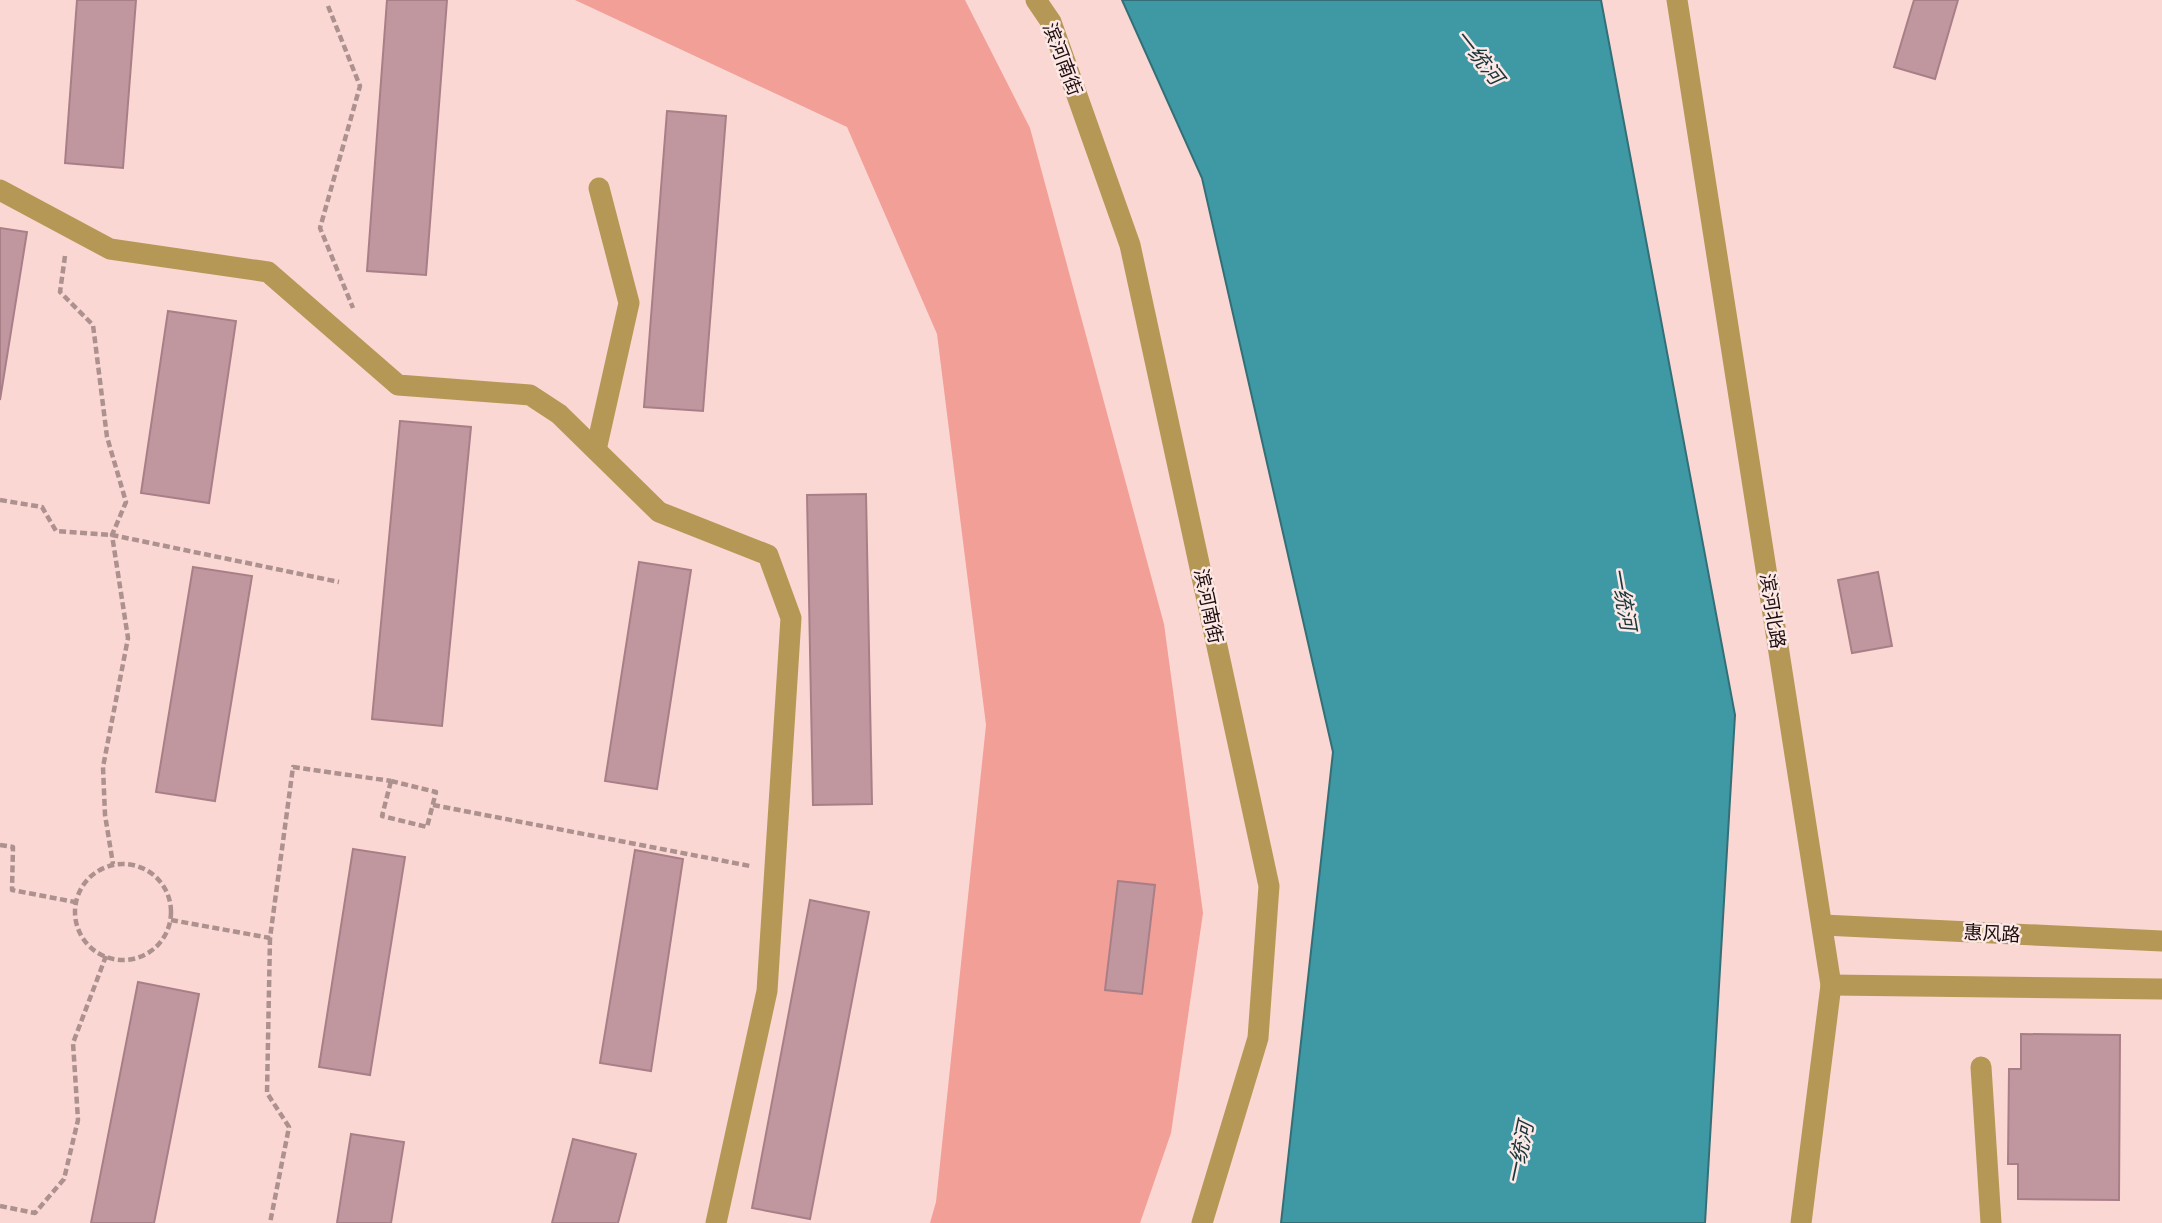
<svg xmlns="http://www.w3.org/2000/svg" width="2162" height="1223" viewBox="0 0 2162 1223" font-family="Overpass,'Noto Sans SC',sans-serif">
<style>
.green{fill:#f29f97}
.water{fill:#3e99a4;stroke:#346f77;stroke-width:2}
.building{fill:#c1979f;stroke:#a87f87;stroke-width:2}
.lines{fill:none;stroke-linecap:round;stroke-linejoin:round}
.path{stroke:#ad918e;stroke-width:4.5;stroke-dasharray:7 3.5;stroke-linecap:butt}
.minor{stroke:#b69856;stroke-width:21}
.tertiary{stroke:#b69856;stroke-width:21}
.labels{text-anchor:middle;stroke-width:5;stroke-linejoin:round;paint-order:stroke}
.street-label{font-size:19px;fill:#1d0e0d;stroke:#fce9e7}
.water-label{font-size:21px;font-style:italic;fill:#1a3639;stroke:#fce9e7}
</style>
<rect width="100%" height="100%" fill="#fbd7d3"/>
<path class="green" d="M 575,0 L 965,0 L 1030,128 L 1164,624 L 1203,913 L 1171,1133 L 1140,1223 L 930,1223 L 936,1202 L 986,725 L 937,334 L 847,127 Z"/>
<path class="water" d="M 1122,0 L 1601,0 L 1735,715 L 1705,1223 L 1281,1223 L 1333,752 L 1202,178 Z"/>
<g class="building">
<path d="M 77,0 L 136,0 L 123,168 L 65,163 Z"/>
<path d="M 387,0 L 447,0 L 426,275 L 367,271 Z"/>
<path d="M 1914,0 L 1958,0 L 1935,79 L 1894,67 Z"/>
<path d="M 667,111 L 726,116 L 703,411 L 644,407 Z"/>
<path d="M 0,228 L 27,232 L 0,400 Z"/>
<path d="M 168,311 L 236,321 L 209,503 L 141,493 Z"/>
<path d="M 400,421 L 471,427 L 442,726 L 372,719 Z"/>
<path d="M 866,494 L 872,804 L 813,805 L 807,495 Z"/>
<path d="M 639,562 L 691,570 L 657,789 L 605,781 Z"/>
<path d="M 193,567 L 252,576 L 215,801 L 156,792 Z"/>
<path d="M 1878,572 L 1892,646 L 1852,653 L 1838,580 Z"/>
<path d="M 353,849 L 405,857 L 370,1075 L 319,1067 Z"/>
<path d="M 635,850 L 683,859 L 651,1071 L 600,1063 Z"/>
<path d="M 1118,881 L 1155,885 L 1142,994 L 1105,990 Z"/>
<path d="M 810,900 L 869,912 L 810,1219 L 752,1208 Z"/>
<path d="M 138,982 L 199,994 L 154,1223 L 91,1223 Z"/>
<path d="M 2021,1034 L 2120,1035 L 2119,1200 L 2018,1199 L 2018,1164 L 2008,1164 L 2009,1069 L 2021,1069 Z"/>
<path d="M 351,1134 L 404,1142 L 391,1223 L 337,1223 Z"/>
<path d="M 573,1139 L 636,1154 L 618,1223 L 552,1223 Z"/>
</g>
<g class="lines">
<g class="path">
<path d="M 328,6 L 360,86 L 320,228 L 353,308"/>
<path d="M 65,256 L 60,292 L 93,325 L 107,437 L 126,502 L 112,535 L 128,638 L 103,767 L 105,815 L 113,864"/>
<path d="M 0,500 L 42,507 L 56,531 L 112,535 L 339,582"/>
<path d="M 391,781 L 436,792 L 427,827 L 382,816 Z"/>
<path d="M 433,805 L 750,866"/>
<path d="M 0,845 L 13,847 L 12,890 L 75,902"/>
<circle cx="123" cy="912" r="48"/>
<path d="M 171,920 L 270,938 L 293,767 L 391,781"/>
<path d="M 270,938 L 267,1093 L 289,1127 L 270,1223"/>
<path d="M 0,1206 L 35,1213 L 64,1179 L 78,1120 L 73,1043 L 106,956"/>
</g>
<g class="minor">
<path d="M 1036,0 L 1051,22 L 1130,245 L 1269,886 L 1258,1038 L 1202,1223"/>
<path d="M 1677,0 L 1831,985 L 1801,1223"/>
<path d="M 0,190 L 110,249 L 268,272 L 398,385 L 530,395 L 559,414 L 659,512 L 768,555 L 791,618 L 767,991 L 716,1223"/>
<path d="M 596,450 L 629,303 L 599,188"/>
<path d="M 1981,1067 L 1991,1223"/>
</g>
<g class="tertiary">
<path d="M 1823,925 L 2162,941"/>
<path d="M 1831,985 L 2162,989"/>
</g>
</g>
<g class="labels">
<g class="street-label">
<text transform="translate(1063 59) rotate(69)" y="7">滨河南街</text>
<text transform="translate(1209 606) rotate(78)" y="7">滨河南街</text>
<text transform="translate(1773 611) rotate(81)" y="7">滨河北路</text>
<text transform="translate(1992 933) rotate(3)" y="7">惠风路</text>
</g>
<g class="water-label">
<text transform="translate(1479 57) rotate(52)" y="7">一统河</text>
<text transform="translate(1623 599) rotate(80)" y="7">一统河</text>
<text transform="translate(1520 1153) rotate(-78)" y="7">一统河</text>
</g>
</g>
</svg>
